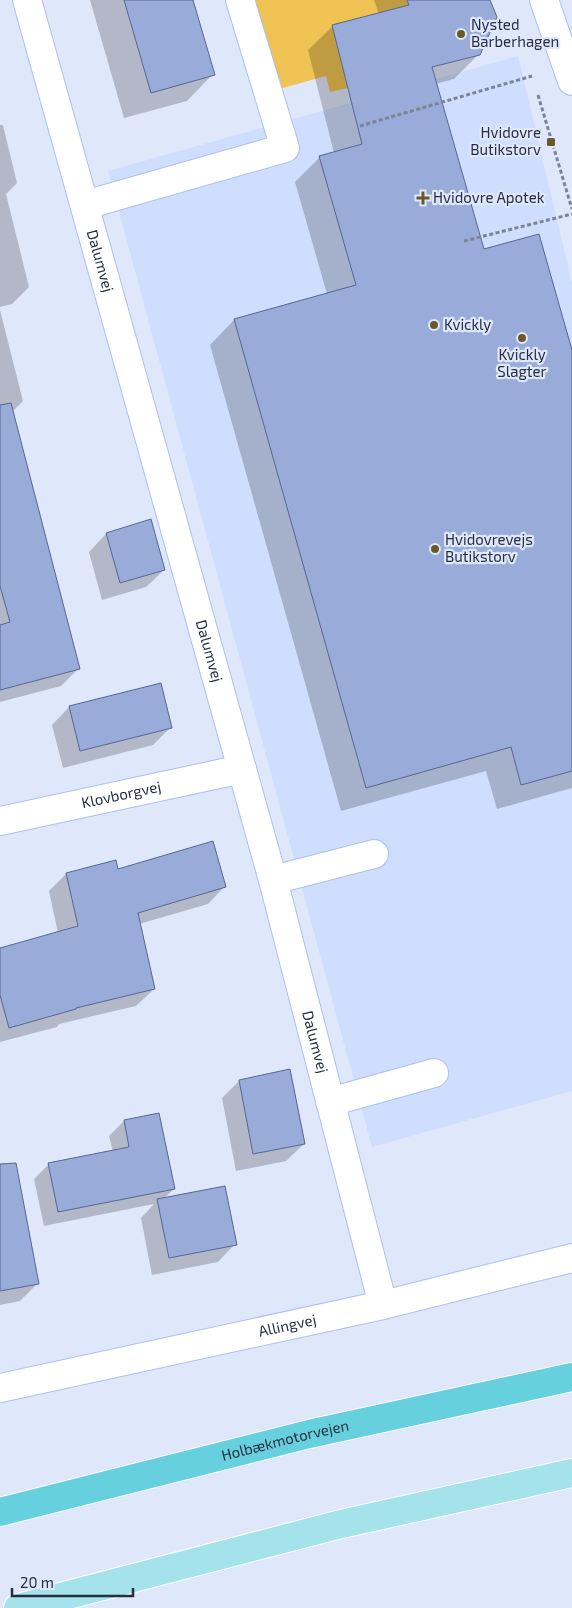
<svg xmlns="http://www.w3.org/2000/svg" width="572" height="1608" viewBox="0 0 572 1608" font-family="'Exo 2',sans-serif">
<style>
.built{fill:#cfddfe}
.green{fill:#efc353}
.shadow{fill:#0003}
.building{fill:#98abd9;stroke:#566791}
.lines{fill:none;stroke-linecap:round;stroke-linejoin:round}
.minor-casing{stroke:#acc0ee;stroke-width:30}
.major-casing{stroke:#fff;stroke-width:30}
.highway-casing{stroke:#fff;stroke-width:30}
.path{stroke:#7c8497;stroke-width:3;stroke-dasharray:4 2.5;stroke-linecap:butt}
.minor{stroke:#fff;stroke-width:28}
.major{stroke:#a4e3eb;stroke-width:28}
.highway{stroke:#67d0de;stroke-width:28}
.poi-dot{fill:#6b5826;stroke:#dfe7fb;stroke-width:2}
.labels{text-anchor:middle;stroke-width:4.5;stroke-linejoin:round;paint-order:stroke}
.poi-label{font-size:15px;fill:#272e41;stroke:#dfe7fb;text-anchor:start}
.street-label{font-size:15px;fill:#272e41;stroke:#dfe7fb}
</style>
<rect width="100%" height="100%" fill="#dfe7fb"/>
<path class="built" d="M 518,56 L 572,283 L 572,1091 L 372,1147 L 108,171 Z"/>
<path class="green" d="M 248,0 L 407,0 L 409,5 L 333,25 L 348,88 L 330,92 L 326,76 L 279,89 Z"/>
<g class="shadow">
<path d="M 90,0 L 192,0 L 213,74 L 187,101 L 124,118 Z"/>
<path d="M 374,0 L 489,0 L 479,54 L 454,79 L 435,84 L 483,251 L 572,355 L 572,788 L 497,809 L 486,771 L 341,811 L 210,345 L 234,320 L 327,294 L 295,182 L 320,157 L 334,153 L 308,50 L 333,26 L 379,14 Z"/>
<path d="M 0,125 L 3,125 L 17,183 L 6,194 L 29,287 L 12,304 L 0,307 Z"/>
<path d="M 0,310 L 23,401 L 12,412 L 78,669 L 61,686 L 0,702 Z"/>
<path d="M 150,521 L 164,570 L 146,587 L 102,600 L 89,552 L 106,534 Z"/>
<path d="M 160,684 L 171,727 L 153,745 L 63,768 L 52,725 L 69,707 Z"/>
<path d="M 117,871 L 225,886 L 208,904 L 139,924 L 154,989 L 136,1006 L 59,1024 L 57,1027 L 0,1042 L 0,949 L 58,933 L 49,891 L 66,874 Z"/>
<path d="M 239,1081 L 304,1144 L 286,1161 L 236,1171 L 222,1098 Z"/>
<path d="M 158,1114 L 174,1189 L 162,1200 L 235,1244 L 218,1262 L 152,1275 L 141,1218 L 154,1204 L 44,1226 L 34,1179 L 49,1164 L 113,1152 L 109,1136 L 124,1121 Z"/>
<path d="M 0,1224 L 38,1283 L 20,1301 L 0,1305 Z"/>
</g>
<g class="building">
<path d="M 124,0 L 193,0 L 215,75 L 151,93 Z"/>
<path d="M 407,0 L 490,0 L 497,17 L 480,55 L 432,67 L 484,249 L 539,234 L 572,350 L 572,771 L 521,785 L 511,747 L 366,788 L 234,319 L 356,285 L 319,156 L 362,144 L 332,25 L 409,5 Z"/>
<path d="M 11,403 L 80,669 L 0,690 L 0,625 L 10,622 L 0,586 L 0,405 Z"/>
<path d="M 151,519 L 165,570 L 120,583 L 106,533 Z"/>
<path d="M 161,683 L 172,728 L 80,751 L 69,706 Z"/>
<path d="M 213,841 L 226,887 L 138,913 L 155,989 L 76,1008 L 76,1009 L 9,1028 L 0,995 L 0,948 L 78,926 L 66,873 L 116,860 L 118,869 Z"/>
<path d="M 290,1069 L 305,1144 L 253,1154 L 239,1080 Z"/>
<path d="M 159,1113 L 175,1189 L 58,1212 L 48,1163 L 129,1147 L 124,1120 Z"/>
<path d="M 16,1163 L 39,1284 L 0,1291 L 0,1164 Z"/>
<path d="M 225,1186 L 237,1245 L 169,1258 L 157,1199 Z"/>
</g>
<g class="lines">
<g class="minor-casing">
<g id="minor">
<path id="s1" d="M 27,0 L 273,880 L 383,1305"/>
<path d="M 544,0 L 572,81"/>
<path d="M 85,205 L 285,148 L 240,0"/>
<path id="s2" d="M 0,821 L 242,769"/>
<path d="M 273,880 L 374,854"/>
<path d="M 330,1102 L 434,1073"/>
<path id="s3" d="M 0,1388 L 383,1305 L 572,1258"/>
</g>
</g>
<g class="major-casing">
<path id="major" d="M 18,1608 L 341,1524 L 572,1473"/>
</g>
<g class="highway-casing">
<g id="highway">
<path id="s4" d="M 0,1512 L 309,1434 L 572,1377"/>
</g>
</g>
<g class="path">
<path d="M 538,95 L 572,209"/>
<path d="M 360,126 L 532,76"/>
<path d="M 464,241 L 572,214"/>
</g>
<use href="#minor" class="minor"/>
<use href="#major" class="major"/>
<use href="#highway" class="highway"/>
</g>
<g class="poi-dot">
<circle cx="461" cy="34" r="5"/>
<rect x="546" y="137" width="10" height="10" rx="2.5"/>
<path d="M420.5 190.5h5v5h5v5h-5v5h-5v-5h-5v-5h5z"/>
<circle cx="434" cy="325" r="5"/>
<circle cx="522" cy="338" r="5"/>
<circle cx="435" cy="549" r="5"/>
</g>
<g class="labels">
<g class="poi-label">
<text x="471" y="30">Nysted<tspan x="471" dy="17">Barberhagen</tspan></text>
<text x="541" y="138" text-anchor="end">Hvidovre<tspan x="541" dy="17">Butikstorv</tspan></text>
<text x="433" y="203">Hvidovre Apotek</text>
<text x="444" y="330">Kvickly</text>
<text x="522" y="360" text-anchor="middle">Kvickly<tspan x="522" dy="17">Slagter</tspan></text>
<text x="445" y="545">Hvidovrevejs<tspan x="445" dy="17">Butikstorv</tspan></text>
</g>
<g class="street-label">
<text dy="5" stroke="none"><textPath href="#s1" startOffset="271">Dalumvej</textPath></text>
<text dy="5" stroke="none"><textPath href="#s1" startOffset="676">Dalumvej</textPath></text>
<text dy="5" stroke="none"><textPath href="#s2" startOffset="124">Klovborgvej</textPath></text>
<text dy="5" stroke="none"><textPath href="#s1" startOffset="1081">Dalumvej</textPath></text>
<text dy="5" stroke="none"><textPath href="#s3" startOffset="294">Allingvej</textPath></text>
<text dy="5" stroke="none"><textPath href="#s4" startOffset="294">Holbækmotorvejen</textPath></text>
</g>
</g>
<path d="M12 1588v8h121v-8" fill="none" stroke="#272e41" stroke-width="2.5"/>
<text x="20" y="1588" font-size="15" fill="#272e41" stroke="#dfe7fb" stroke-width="4" paint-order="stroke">20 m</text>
</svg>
